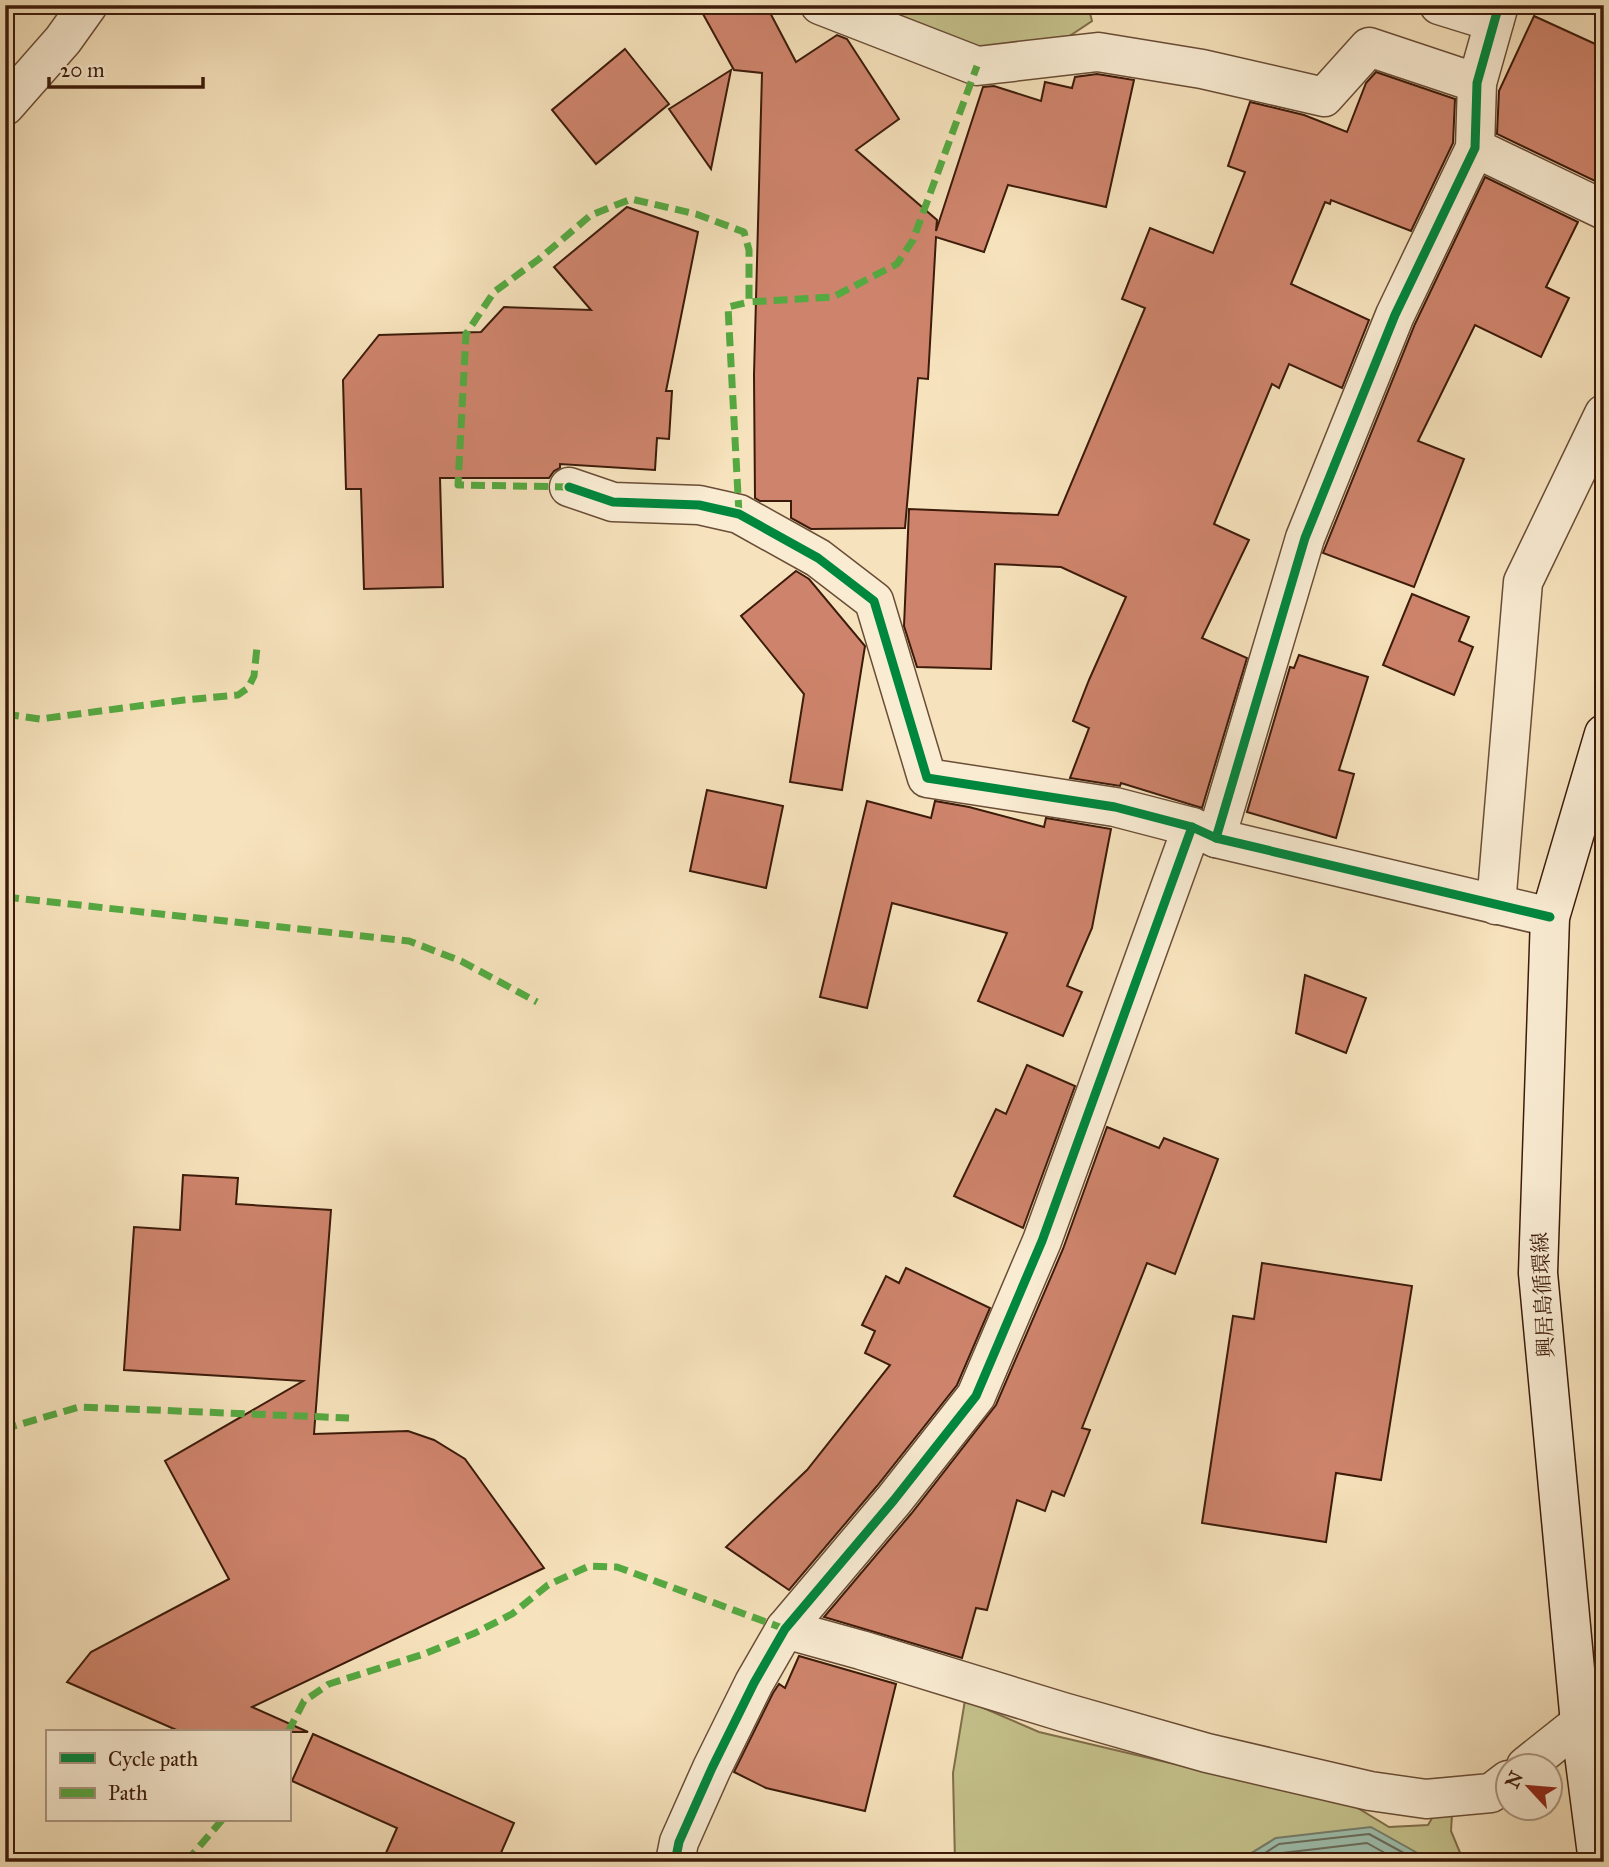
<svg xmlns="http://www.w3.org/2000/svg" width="1609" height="1867" viewBox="0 0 1609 1867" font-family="'IM FELL Great Primer','Noto Serif JP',serif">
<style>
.green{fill:#c4c18b;stroke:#806e4a;stroke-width:2}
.water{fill:#9dbeac;stroke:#767d6b;stroke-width:2}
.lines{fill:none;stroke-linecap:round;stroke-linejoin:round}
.shore{stroke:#6c6c5b;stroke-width:2}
.building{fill:#ce846c;stroke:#3c1b0a;stroke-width:2}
.minor-casing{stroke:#6a4d36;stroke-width:41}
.secondary-casing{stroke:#3c1b0a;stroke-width:41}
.minor{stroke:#f9ecd3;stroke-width:38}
.secondary{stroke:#f9ecd3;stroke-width:38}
.quiet{stroke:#55a941;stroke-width:7;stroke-dasharray:14 7;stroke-linecap:butt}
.cycleway-casing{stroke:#f9ecd3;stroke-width:13}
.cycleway{stroke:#00873e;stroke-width:9}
.labels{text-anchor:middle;stroke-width:5;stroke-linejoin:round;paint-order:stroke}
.street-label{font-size:21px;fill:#3c1b0a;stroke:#f9ecd3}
</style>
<rect width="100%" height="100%" fill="#f6e2bc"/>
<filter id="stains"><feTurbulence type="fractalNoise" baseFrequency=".00286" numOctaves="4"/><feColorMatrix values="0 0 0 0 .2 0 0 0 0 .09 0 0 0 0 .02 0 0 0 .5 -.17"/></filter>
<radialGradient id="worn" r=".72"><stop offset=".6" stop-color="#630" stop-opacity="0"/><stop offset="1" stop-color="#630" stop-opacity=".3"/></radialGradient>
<g class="green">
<path d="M 842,5 L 924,7 L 931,5 L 1088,5 L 1092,21 L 1065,39 L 985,55 Z"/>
<path d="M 965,1700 L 1039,1732 L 1356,1807 L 1389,1827 L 1428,1825 L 1435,1813 L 1452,1815 L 1451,1831 L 1464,1862 L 1421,1862 L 1421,1855 L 1276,1838 L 1237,1862 L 955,1862 L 953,1773 Z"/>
</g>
<path class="water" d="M 1371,1827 L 1421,1855 L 1421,1862 L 1237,1862 L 1276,1838 Z"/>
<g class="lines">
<g class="shore">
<path d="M 1251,1862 L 1279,1844 L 1369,1834 L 1413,1858 L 1415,1862"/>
<path d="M 1267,1862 L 1282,1853 L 1367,1843 L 1401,1862"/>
<path d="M 1297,1862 L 1365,1854 L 1380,1862"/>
</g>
</g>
<g class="building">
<path d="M 698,5 L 766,5 L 796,62 L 837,35 L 847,39 L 899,119 L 856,150 L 937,220 L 936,231 L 983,87 L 994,86 L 1041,101 L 1045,82 L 1072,88 L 1075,77 L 1097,74 L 1134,80 L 1106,207 L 1008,185 L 984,252 L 936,237 L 928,379 L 918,378 L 905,528 L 811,529 L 791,518 L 791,501 L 760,501 L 755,498 L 754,375 L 762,73 L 734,70 Z"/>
<path d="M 1534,16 L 1604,48 L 1604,169 L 1597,182 L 1497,134 L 1499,91 Z"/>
<path d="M 625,49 L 669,104 L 596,164 L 552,110 Z"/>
<path d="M 731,70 L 711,169 L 669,109 Z"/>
<path d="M 1376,72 L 1455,99 L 1453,143 L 1411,231 L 1331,200 L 1330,204 L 1325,202 L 1291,284 L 1369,320 L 1342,388 L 1289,364 L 1279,388 L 1272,384 L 1214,524 L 1249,540 L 1202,638 L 1247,658 L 1202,808 L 1121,783 L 1120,786 L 1070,778 L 1089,728 L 1073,721 L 1089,680 L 1126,597 L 1061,567 L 995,564 L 991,669 L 917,667 L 904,626 L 909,509 L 1058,515 L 1145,308 L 1122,299 L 1150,228 L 1213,253 L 1245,172 L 1228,166 L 1250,102 L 1304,115 L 1347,132 L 1366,83 Z"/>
<path d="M 1485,177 L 1578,222 L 1546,287 L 1569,298 L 1541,357 L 1475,325 L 1418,441 L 1464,459 L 1414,587 L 1323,553 L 1415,324 Z"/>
<path d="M 627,207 L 698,232 L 666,391 L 672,391 L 669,439 L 657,438 L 655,470 L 560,464 L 560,468 L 554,471 L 549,478 L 440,478 L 443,587 L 364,589 L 361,489 L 346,489 L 343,380 L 379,335 L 481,332 L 504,307 L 591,310 L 554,267 Z"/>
<path d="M 796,571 L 809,579 L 865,646 L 842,790 L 790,782 L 804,694 L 741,616 Z"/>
<path d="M 1412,594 L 1469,617 L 1459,641 L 1473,647 L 1454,695 L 1383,665 Z"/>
<path d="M 1299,655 L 1368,677 L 1339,770 L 1354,774 L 1336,838 L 1247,812 L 1290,667 L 1294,668 Z"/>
<path d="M 707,790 L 783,806 L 766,888 L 690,871 Z"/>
<path d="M 867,801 L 931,818 L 935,801 L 969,807 L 1044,827 L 1046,818 L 1111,829 L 1092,928 L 1067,986 L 1082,992 L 1063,1036 L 978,1001 L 1007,933 L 892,903 L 867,1008 L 820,997 Z"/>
<path d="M 1305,975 L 1366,998 L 1346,1053 L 1296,1033 Z"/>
<path d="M 1027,1065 L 1075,1086 L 1023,1228 L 954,1196 L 996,1109 L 1006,1114 Z"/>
<path d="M 1107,1127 L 1159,1148 L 1164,1138 L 1218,1159 L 1175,1274 L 1147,1263 L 1082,1428 L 1090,1430 L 1064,1496 L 1052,1491 L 1045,1511 L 1017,1500 L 987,1610 L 976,1608 L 962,1658 L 824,1617 L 911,1514 L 996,1405 L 1063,1249 Z"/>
<path d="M 183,1175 L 238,1178 L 236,1204 L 331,1210 L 314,1434 L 408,1431 L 434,1440 L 465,1459 L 544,1568 L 252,1707 L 308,1732 L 181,1732 L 67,1682 L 91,1652 L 229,1579 L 165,1461 L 303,1381 L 124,1370 L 134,1227 L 180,1230 Z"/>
<path d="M 1262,1263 L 1412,1286 L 1381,1480 L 1336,1473 L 1326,1542 L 1202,1523 L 1233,1316 L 1254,1319 Z"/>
<path d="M 906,1268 L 990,1308 L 957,1385 L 877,1486 L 789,1590 L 726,1547 L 807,1470 L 890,1365 L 865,1353 L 875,1331 L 862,1325 L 886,1276 L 899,1283 Z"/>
<path d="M 799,1656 L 896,1684 L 865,1811 L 766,1788 L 734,1772 L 773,1693 L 779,1684 L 785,1688 Z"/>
<path d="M 313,1734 L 514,1823 L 497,1862 L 382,1862 L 397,1828 L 292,1781 Z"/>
</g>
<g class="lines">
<g class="minor-casing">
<g id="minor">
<path d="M 820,5 L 977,66 L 1098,52 L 1202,69 L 1324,97 L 1369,47 L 1477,83"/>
<path d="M 1439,5 L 1494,22"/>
<path d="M 5,106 L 63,40 L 88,5"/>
<path d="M 1475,148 L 1604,210"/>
<path d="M 569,487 L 613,502 L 699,505 L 739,514 L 818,558 L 874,601 L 927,778 L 1115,807 L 1192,827"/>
<path d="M 1216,838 L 1305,538 L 1395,315 L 1475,148 L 1477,83 L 1499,5"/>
<path d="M 1496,905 L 1523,582 L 1604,414"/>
<path d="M 785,1629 L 861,1650 L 1063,1712 L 1207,1753 L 1370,1791 L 1426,1799 L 1491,1793 L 1508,1780"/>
<path d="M 1526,1766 L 1580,1723"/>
<path d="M 675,1862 L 679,1842 L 712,1768 L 754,1683 L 785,1629 L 894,1500 L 976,1396 L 1042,1241 L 1192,827 L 1216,838 L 1550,917"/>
</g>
</g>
<g class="secondary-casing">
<path id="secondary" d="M 1598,1862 L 1580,1723 L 1538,1273 L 1550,917 L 1604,734"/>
</g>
<use href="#minor" class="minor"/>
<use href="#secondary" class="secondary"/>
<g class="quiet">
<path d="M 569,487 L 458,485 L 466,334 L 494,292 L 539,259 L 591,215 L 631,199 L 696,214 L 744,232 L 749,250 L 749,302 L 833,297 L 897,264 L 913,240 L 977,66"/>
<path d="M 739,514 L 728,307 L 749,302"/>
<path d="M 5,714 L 40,719 L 184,700 L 238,695 L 248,688 L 254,676 L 257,647"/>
<path d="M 5,897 L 409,941 L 461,961 L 537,1002"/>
<path d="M 5,1433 L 14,1426 L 79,1407 L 349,1418"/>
<path d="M 288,1732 L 304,1701 L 329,1684 L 424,1654 L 475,1633 L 512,1614 L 548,1585 L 589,1566 L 617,1567 L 785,1629"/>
<path d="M 186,1862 L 222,1820"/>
</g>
<g class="cycleway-casing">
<g id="cycleway">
<path d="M 569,487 L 613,502 L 699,505 L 739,514 L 818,558 L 874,601 L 927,778 L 1115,807 L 1192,827"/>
<path d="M 1216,838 L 1305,538 L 1395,315 L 1475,148 L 1477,83 L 1499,5"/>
<path d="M 675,1862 L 679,1842 L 712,1768 L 754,1683 L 785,1629 L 894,1500 L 976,1396 L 1042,1241 L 1192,827 L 1216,838 L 1550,917"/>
</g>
</g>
<use href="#cycleway" class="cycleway"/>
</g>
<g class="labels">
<g class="street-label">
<text transform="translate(1543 1295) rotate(-93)" y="7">興居島循環線</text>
</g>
</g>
<rect width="1609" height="1867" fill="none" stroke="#f6e2bc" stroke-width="28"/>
<rect x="7" y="7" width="1595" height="1853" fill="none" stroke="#3c1b0a" stroke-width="3.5"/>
<rect x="14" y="14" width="1581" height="1839" fill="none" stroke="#3c1b0a" stroke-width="2"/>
<rect x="46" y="1730" width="245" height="91" fill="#f9ecd3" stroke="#ad9883" stroke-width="2"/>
<rect x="60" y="1753" width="35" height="10" fill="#00873e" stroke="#ad9883" stroke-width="2"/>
<text x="108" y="1766" font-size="21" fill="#3c1b0a">Cycle path</text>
<rect x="60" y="1788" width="35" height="10" fill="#55a941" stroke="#ad9883" stroke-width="2"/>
<text x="108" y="1800" font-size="21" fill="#3c1b0a">Path</text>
<g transform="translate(1529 1787) rotate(296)"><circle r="33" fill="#f9ecd3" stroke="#ad9883" stroke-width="2"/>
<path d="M0-5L12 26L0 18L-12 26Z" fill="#8f2418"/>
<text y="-10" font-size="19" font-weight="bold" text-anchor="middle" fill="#3c1b0a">N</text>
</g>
<path d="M49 77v10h154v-10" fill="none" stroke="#3c1b0a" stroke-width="3.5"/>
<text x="60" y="77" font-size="21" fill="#3c1b0a" stroke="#f9ecd3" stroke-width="5" paint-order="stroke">20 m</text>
<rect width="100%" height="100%" filter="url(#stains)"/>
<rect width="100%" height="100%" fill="url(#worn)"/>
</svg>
